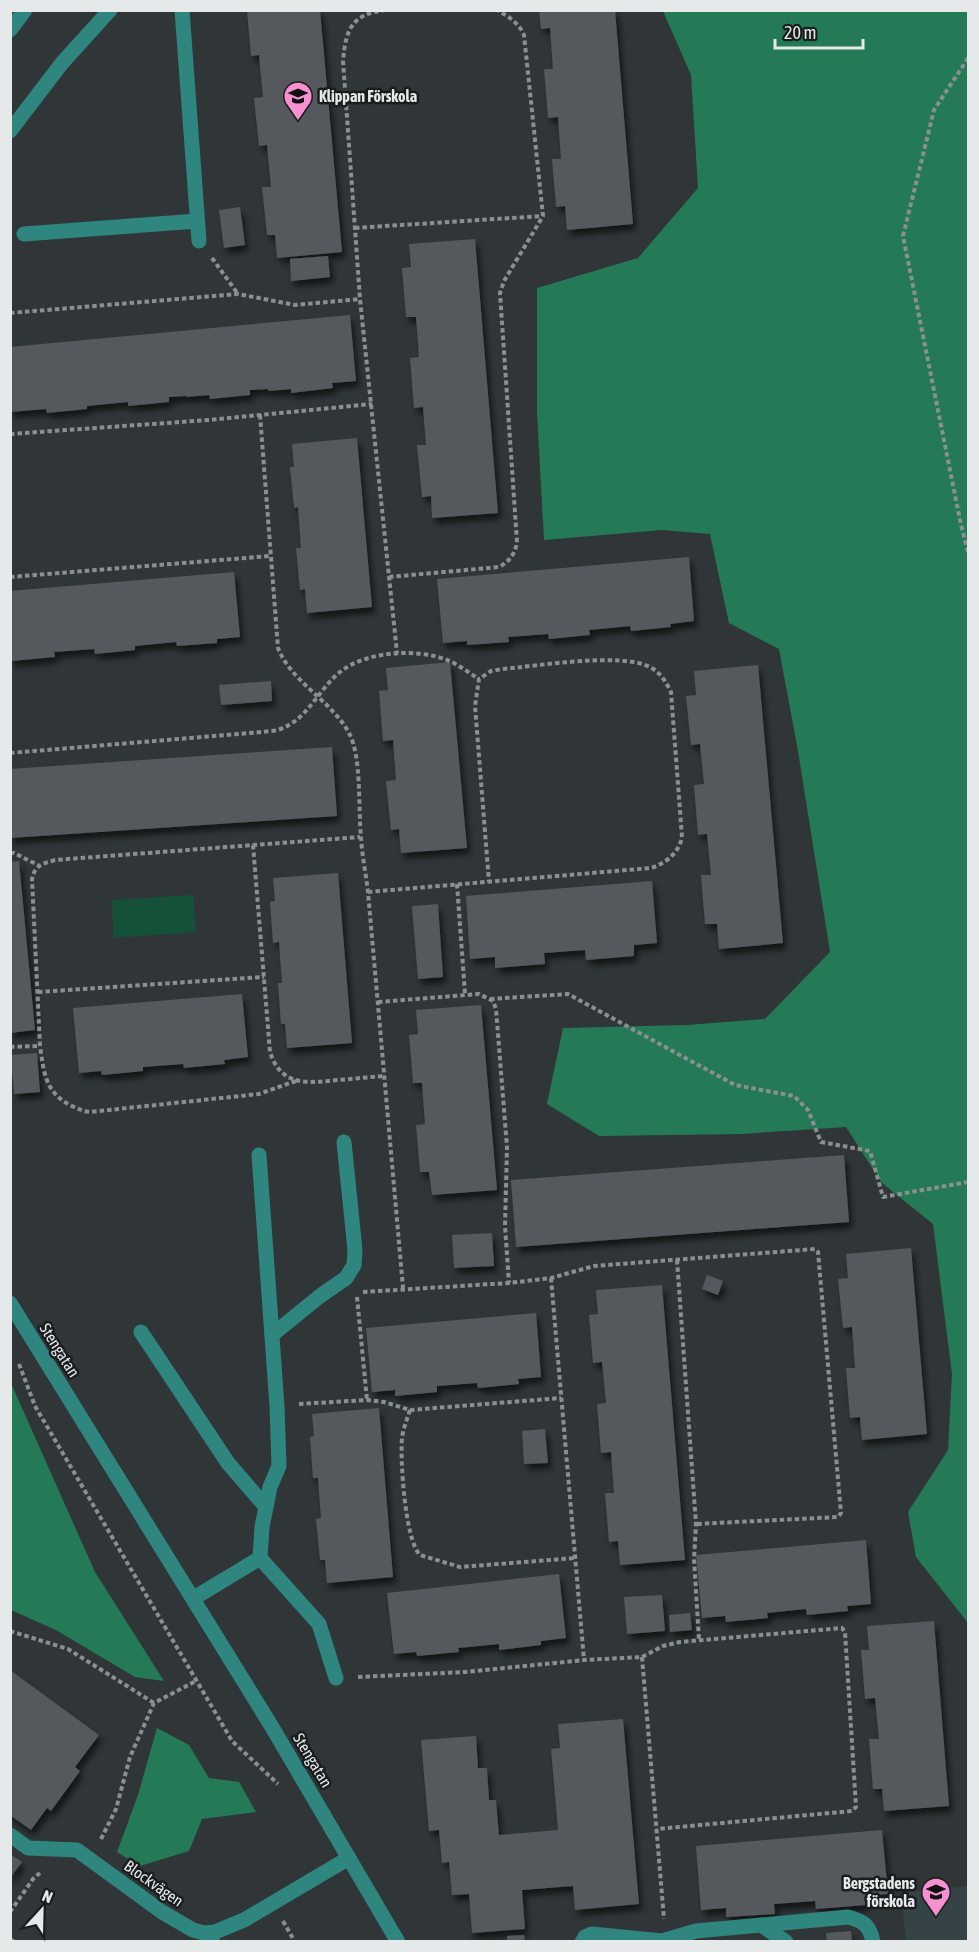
<svg xmlns="http://www.w3.org/2000/svg" width="979" height="1952" viewBox="0 0 979 1952" font-family="'Asap Condensed',sans-serif">
<style>
.built{fill:#354246}
.green{fill:#155138}
.forest{fill:#247a57}
.building{fill:#54595d;filter:url(#shadow)}
.lines{fill:none;stroke-linecap:round;stroke-linejoin:round}
.path{stroke:#8a8f91;stroke-width:4;stroke-dasharray:4.5 3;stroke-linecap:butt}
.minor{stroke:#2e867f;stroke-width:15}
.labels{text-anchor:middle;stroke-width:5;stroke-linejoin:round;paint-order:stroke}
.poi-label{font-size:16px;font-weight:bold;fill:#e5e9ea;stroke:#1a1d1e;text-anchor:start}
.street-label{font-size:16px;fill:#e5e9ea;stroke:#1a1d1e}
</style>
<defs>
<filter id="shadow"><feDropShadow dx="3.5" dy="6" stdDeviation="3" flood-color="#0009"/></filter>
</defs>
<rect width="100%" height="100%" fill="#303638"/>
<path class="built" d="M 968,1886 L 968,1941 L 906,1941 L 901,1893 Z"/>
<path class="green" d="M 193,895 L 196,932 L 114,938 L 111,900 Z"/>
<g class="forest">
<path d="M 663,11 L 968,11 L 968,1623 L 916,1557 L 908,1512 L 948,1450 L 952,1374 L 933,1224 L 882,1183 L 846,1127 L 741,1134 L 599,1136 L 547,1104 L 563,1028 L 687,1025 L 765,1019 L 830,952 L 798,751 L 779,649 L 729,623 L 710,534 L 662,530 L 544,540 L 537,413 L 537,288 L 638,258 L 698,188 L 691,75 Z"/>
<path d="M 10,1381 L 95,1572 L 164,1681 L 135,1677 L 56,1630 L 11,1610 Z"/>
<path d="M 157,1728 L 189,1745 L 209,1778 L 239,1782 L 256,1812 L 202,1819 L 189,1851 L 140,1866 L 117,1852 L 138,1795 Z"/>
</g>
<g class="building">
<path d="M 247,10 L 320,10 L 342,252 L 277,258 L 275,235 L 267,235 L 262,187 L 271,187 L 267,145 L 259,146 L 254,98 L 263,97 L 259,55 L 251,56 Z"/>
<path d="M 539,10 L 615,10 L 633,224 L 567,230 L 565,206 L 556,207 L 552,159 L 561,159 L 558,117 L 548,118 L 544,69 L 553,69 L 550,28 L 541,29 Z"/>
<path d="M 240,207 L 245,245 L 224,248 L 219,210 Z"/>
<path d="M 475,239 L 498,513 L 432,518 L 431,496 L 422,497 L 417,445 L 426,445 L 423,407 L 414,408 L 410,358 L 419,357 L 416,317 L 406,317 L 402,268 L 411,267 L 409,244 Z"/>
<path d="M 328,256 L 330,277 L 291,281 L 290,259 Z"/>
<path d="M 350,315 L 356,381 L 332,383 L 333,388 L 291,393 L 291,389 L 268,391 L 268,389 L 250,390 L 250,395 L 210,399 L 209,395 L 186,397 L 186,396 L 169,397 L 169,402 L 128,406 L 128,402 L 87,406 L 87,409 L 47,413 L 46,409 L 10,412 L 10,347 Z"/>
<path d="M 357,438 L 372,607 L 307,613 L 305,589 L 300,590 L 296,548 L 301,548 L 298,507 L 294,508 L 290,467 L 294,467 L 292,444 Z"/>
<path d="M 689,557 L 694,621 L 670,624 L 671,627 L 631,631 L 630,626 L 589,630 L 590,635 L 549,639 L 548,634 L 508,637 L 509,642 L 467,645 L 467,641 L 443,643 L 437,579 Z"/>
<path d="M 234,572 L 240,637 L 217,639 L 217,643 L 177,646 L 176,642 L 135,646 L 135,650 L 95,654 L 94,649 L 54,652 L 55,657 L 12,661 L 10,656 L 10,591 Z"/>
<path d="M 450,662 L 467,848 L 401,853 L 399,829 L 391,830 L 386,781 L 396,780 L 393,740 L 383,741 L 379,691 L 388,690 L 386,668 Z"/>
<path d="M 758,665 L 783,943 L 719,949 L 717,924 L 705,924 L 701,875 L 711,875 L 707,834 L 698,835 L 694,785 L 704,784 L 700,744 L 691,745 L 686,696 L 696,695 L 694,671 Z"/>
<path d="M 271,681 L 272,701 L 221,705 L 219,685 Z"/>
<path d="M 332,747 L 337,816 L 10,838 L 10,769 Z"/>
<path d="M 19,861 L 35,1030 L 10,1033 L 10,862 Z"/>
<path d="M 338,873 L 352,1043 L 287,1048 L 285,1024 L 281,1024 L 278,983 L 282,983 L 279,942 L 273,943 L 270,902 L 275,901 L 273,878 Z"/>
<path d="M 652,881 L 657,943 L 634,945 L 634,956 L 586,960 L 585,950 L 544,953 L 545,964 L 495,968 L 495,957 L 470,959 L 466,896 Z"/>
<path d="M 438,904 L 443,977 L 418,979 L 412,906 Z"/>
<path d="M 242,994 L 248,1057 L 224,1060 L 225,1064 L 184,1068 L 183,1064 L 143,1067 L 143,1071 L 102,1075 L 101,1071 L 79,1073 L 73,1008 Z"/>
<path d="M 481,1005 L 497,1190 L 432,1195 L 429,1172 L 420,1172 L 416,1125 L 425,1124 L 422,1083 L 413,1083 L 409,1035 L 418,1034 L 416,1010 Z"/>
<path d="M 37,1053 L 40,1092 L 14,1094 L 11,1055 Z"/>
<path d="M 844,1155 L 849,1222 L 516,1247 L 511,1180 Z"/>
<path d="M 492,1233 L 494,1266 L 454,1268 L 452,1235 Z"/>
<path d="M 911,1248 L 927,1434 L 862,1440 L 860,1417 L 850,1418 L 846,1368 L 855,1368 L 852,1327 L 843,1328 L 838,1279 L 848,1278 L 846,1254 Z"/>
<path d="M 707,1275 L 723,1281 L 718,1295 L 702,1289 Z"/>
<path d="M 662,1285 L 685,1560 L 620,1565 L 618,1541 L 609,1542 L 605,1493 L 614,1493 L 611,1452 L 601,1453 L 597,1404 L 606,1403 L 602,1362 L 593,1363 L 589,1315 L 598,1314 L 596,1290 Z"/>
<path d="M 536,1313 L 541,1377 L 518,1379 L 519,1384 L 478,1388 L 477,1383 L 437,1386 L 437,1392 L 395,1396 L 395,1390 L 372,1392 L 366,1328 Z"/>
<path d="M 379,1408 L 393,1577 L 327,1583 L 325,1560 L 320,1560 L 316,1519 L 321,1518 L 318,1478 L 313,1478 L 310,1437 L 314,1436 L 312,1414 Z"/>
<path d="M 545,1429 L 548,1463 L 524,1464 L 522,1431 Z"/>
<path d="M 866,1540 L 871,1604 L 847,1606 L 848,1611 L 807,1615 L 806,1609 L 767,1613 L 768,1618 L 726,1622 L 725,1616 L 702,1618 L 696,1555 Z"/>
<path d="M 559,1574 L 566,1638 L 541,1641 L 541,1645 L 499,1650 L 499,1644 L 458,1648 L 459,1652 L 417,1656 L 416,1652 L 394,1654 L 387,1593 Z"/>
<path d="M 662,1595 L 665,1631 L 627,1634 L 624,1597 Z"/>
<path d="M 690,1613 L 692,1630 L 670,1632 L 669,1615 Z"/>
<path d="M 934,1621 L 949,1806 L 884,1811 L 882,1789 L 873,1789 L 869,1739 L 879,1739 L 875,1698 L 865,1699 L 861,1650 L 869,1650 L 867,1626 Z"/>
<path d="M 10,1670 L 99,1735 L 75,1767 L 80,1771 L 51,1811 L 47,1808 L 31,1830 L 10,1815 Z"/>
<path d="M 623,1719 L 639,1904 L 575,1910 L 573,1886 L 522,1890 L 525,1929 L 472,1933 L 469,1894 L 452,1895 L 449,1862 L 442,1863 L 439,1830 L 429,1831 L 421,1740 L 476,1736 L 478,1768 L 487,1768 L 489,1800 L 496,1800 L 499,1835 L 558,1830 L 551,1749 L 560,1748 L 558,1724 Z"/>
<path d="M 882,1830 L 888,1894 L 865,1896 L 866,1905 L 816,1909 L 815,1901 L 774,1904 L 775,1914 L 726,1917 L 726,1908 L 701,1910 L 696,1846 Z"/>
<path d="M 10,1854 L 22,1862 L 10,1878 Z"/>
<path d="M 851,1931 L 852,1942 L 827,1942 L 826,1933 Z"/>
<path d="M 524,1935 L 525,1942 L 507,1942 L 507,1936 Z"/>
</g>
<g class="lines">
<g class="path">
<path d="M 386,10 C 352,14 346,28 343,61 L 360,299 L 397,653"/>
<path d="M 968,58 L 934,110 L 903,236 L 961,525 L 968,552"/>
<path d="M 355,228 L 542,216"/>
<path d="M 212,258 L 238,294"/>
<path d="M 10,313 L 238,294 L 295,305 L 360,299"/>
<path d="M 260,415 L 278,648 C 292,683 331,700 349,733 C 362,757 358,809 361,837 C 362,856 366,874 368,892 L 403,1288"/>
<path d="M 10,434 L 209,420 L 372,404"/>
<path d="M 10,577 L 270,556"/>
<path d="M 389,577 L 499,567 C 510,561 515,554 517,542 L 500,293 L 504,281 L 543,216 L 524,35 C 519,23 508,16 497,10"/>
<path d="M 10,753 L 262,732 C 269,731 278,731 285,727 C 308,717 320,688 340,672 C 366,651 417,648 447,660 C 458,664 469,673 479,679"/>
<path d="M 253,845 L 270,1052 C 281,1087 308,1083 337,1080 C 353,1079 369,1077 385,1076"/>
<path d="M 10,853 L 14,853 L 38,865"/>
<path d="M 457,884 L 465,994"/>
<path d="M 368,892 L 651,868 C 666,863 679,853 682,837 L 671,692 C 666,682 661,673 650,667 C 620,652 538,666 502,669 L 491,671 L 479,679 L 475,706 L 489,882"/>
<path d="M 38,992 L 264,977"/>
<path d="M 490,999 L 568,994 L 735,1085 L 794,1096 L 808,1110 L 821,1142 L 870,1151 L 883,1197 L 968,1182"/>
<path d="M 378,1002 L 479,994 L 493,1001 L 496,1009 L 507,1147 L 505,1226 L 509,1283"/>
<path d="M 10,1047 L 40,1046"/>
<path d="M 296,1081 L 259,1094 L 90,1112 C 83,1111 78,1109 72,1106 C 45,1093 44,1073 40,1046 L 32,879 C 35,865 42,864 55,860 L 360,837"/>
<path d="M 677,1260 L 696,1524 L 694,1559 L 699,1640"/>
<path d="M 551,1278 L 584,1660"/>
<path d="M 363,1292 L 509,1283 L 551,1278 L 594,1266 L 815,1249 L 818,1252 L 841,1513 L 838,1517 L 696,1524"/>
<path d="M 357,1297 L 367,1400"/>
<path d="M 19,1364 L 35,1406 L 232,1741 L 278,1784"/>
<path d="M 299,1404 L 367,1400 L 384,1402 L 410,1410 L 561,1398"/>
<path d="M 410,1410 C 407,1419 404,1427 402,1437 C 400,1460 405,1540 420,1555 L 460,1567 L 575,1558"/>
<path d="M 10,1631 L 68,1649 L 154,1703"/>
<path d="M 642,1657 L 664,1919"/>
<path d="M 358,1677 L 465,1672 L 584,1660 L 642,1657 L 663,1646 L 680,1642 L 842,1628 L 845,1632 L 856,1807 L 852,1811 L 657,1829"/>
<path d="M 101,1839 L 116,1809 L 130,1757 L 154,1703 L 196,1681"/>
<path d="M 10,1912 L 33,1879 L 41,1872"/>
<path d="M 283,1921 L 295,1942"/>
<path d="M 10,1939 L 14,1942"/>
</g>
<g class="minor">
<path d="M 182,10 L 199,241"/>
<path d="M 10,30 L 25,10"/>
<path d="M 10,131 L 62,63 L 110,10"/>
<path d="M 24,234 L 197,221"/>
<path d="M 10,1303 L 272,1727 L 398,1942"/>
<path d="M 141,1332 L 228,1463 L 266,1507"/>
<path d="M 272,1335 L 320,1296 L 346,1278 L 354,1265 L 355,1250 L 344,1142"/>
<path d="M 260,1558 L 319,1624 L 336,1678"/>
<path d="M 194,1598 L 260,1558 L 262,1527 L 270,1487 L 279,1466 L 277,1406 L 259,1155"/>
<path d="M 10,1835 L 28,1848 L 77,1850 L 162,1912 L 193,1930 L 204,1933 L 215,1932"/>
<path d="M 761,1925 L 786,1942"/>
<path d="M 210,1940 L 215,1932 L 244,1920 L 349,1858"/>
<path d="M 582,1942 L 585,1937 L 592,1934 L 662,1941 L 696,1931 L 848,1917 C 864,1921 870,1926 873,1942"/>
</g>
</g>
<defs>
<g id="school-pin" transform="scale(1.5)"><path d="M0 17L-7.5 6A9.5 9.5 0 1 1 7.5 6Z" fill="#f690d0" stroke="#1a1d1e"/><path d="M0-5L7-2L0 1L-7-2ZM-4 1L0 2.5L4 1V4Q0 6-4 4Z" fill="#111"/></g>
</defs>
<g fill-rule="evenodd">
<use href="#school-pin" x="298" y="96"/>
<use href="#school-pin" x="936" y="1892"/>
</g>
<g class="labels">
<g class="poi-label">
<text x="319" y="102">Klippan Förskola</text>
<text x="915" y="1889" text-anchor="end">Bergstadens<tspan x="915" dy="18">förskola</tspan></text>
</g>
<g class="street-label">
<text transform="translate(60 1350) rotate(58)" y="6">Stengatan</text>
<text transform="translate(313 1760) rotate(59)" y="6">Stengatan</text>
<text transform="translate(154 1883) rotate(35)" y="6">Blockvägen</text>
</g>
</g>
<rect width="979" height="1952" fill="none" stroke="#e5e9ea" stroke-width="24"/>
<g transform="translate(42 1910) rotate(22)" stroke="#1a1d1e" stroke-width="4.5" paint-order="stroke">
<path d="M0-4.5L10 22L0 15L-10 22Z" fill="#e5e9ea"/>
<text y="-9" font-size="16" font-weight="bold" text-anchor="middle" fill="#e5e9ea">N</text>
</g>
<path d="M775 39v9h88v-9" fill="none" stroke="#e5e9ea" stroke-width="3"/>
<text x="784" y="39" font-size="18" fill="#e5e9ea" stroke="#1a1d1e" stroke-width="4.5" paint-order="stroke">20 m</text>
</svg>
